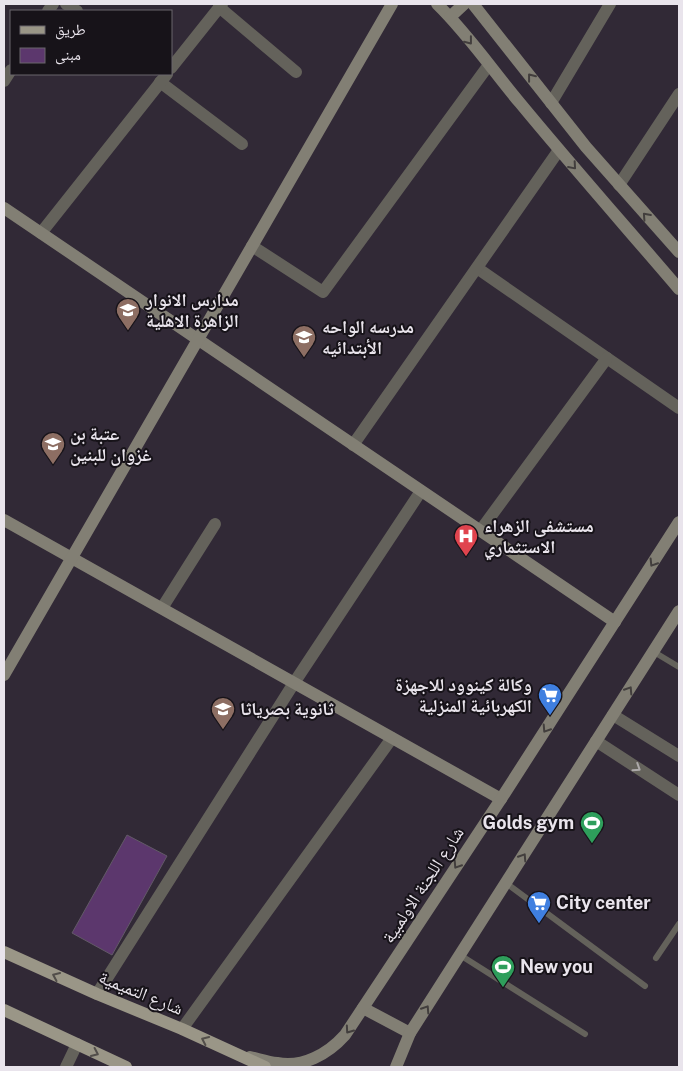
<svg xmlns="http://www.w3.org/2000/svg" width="683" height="1071" viewBox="0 0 683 1071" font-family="'Public Sans','Noto Naskh Arabic',sans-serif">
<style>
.building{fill:#5c376d;stroke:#625967}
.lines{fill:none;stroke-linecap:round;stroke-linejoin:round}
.lane{stroke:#64625b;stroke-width:6}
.street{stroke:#64625b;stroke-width:12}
.secondary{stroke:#827f74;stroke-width:12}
.primary{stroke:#9a9687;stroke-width:12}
.oneway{stroke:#423e3d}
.oneway2{stroke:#adaaab}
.oneway3{stroke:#524e4a}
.labels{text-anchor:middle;stroke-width:4;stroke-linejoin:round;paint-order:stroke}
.poi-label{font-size:18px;font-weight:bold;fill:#e9e4ec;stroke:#171319;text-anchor:start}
.street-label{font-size:18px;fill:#e9e4ec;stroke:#171319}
</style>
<rect width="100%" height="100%" fill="#312936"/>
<path class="building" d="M 127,835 L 167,856 L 112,955 L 72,933 Z"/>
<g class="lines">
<g class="lane">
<path d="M 654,652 L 679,667"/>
<path d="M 506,883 L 645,986"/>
<path d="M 460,955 L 585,1034"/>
<path d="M 656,958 L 679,924"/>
</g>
<g class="street">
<path d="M 66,4 L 77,11"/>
<path d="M 219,7 L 296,72"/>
<path d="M 48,11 L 53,4"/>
<path d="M 171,68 L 222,4"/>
<path d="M 4,81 L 11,70"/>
<path d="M 160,82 L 242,144"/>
<path d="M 551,103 L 610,4"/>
<path d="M 619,185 L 679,94"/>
<path d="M 41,233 L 167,74"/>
<path d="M 252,246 L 323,292 L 488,66"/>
<path d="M 477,268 L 679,408"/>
<path d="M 353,445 L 559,150"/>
<path d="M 480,531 L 607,358"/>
<path d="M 162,608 L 215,524"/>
<path d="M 613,715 L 679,756"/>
<path d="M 596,741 L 679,795"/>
<path d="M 97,994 L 294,683 L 421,491"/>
<path d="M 182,1029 L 392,738"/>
<path d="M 66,1067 L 77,1044"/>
</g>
<g class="secondary">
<path d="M 437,4 C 468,34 493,71 520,103 C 572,166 626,227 679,289"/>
<path d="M 473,4 L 586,147 L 679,252"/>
<path d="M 450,17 L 464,4"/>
<path d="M 4,208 L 615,622"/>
<path d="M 4,520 L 501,799"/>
<path d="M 4,675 L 392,4"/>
<path d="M 363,1008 L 410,1033"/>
<path d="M 250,1057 C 259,1059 268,1062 277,1063 C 303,1068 328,1054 345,1035 L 501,799 L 679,522"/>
<path d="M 396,1067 L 410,1033 L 679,611"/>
</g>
<g class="primary">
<path d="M 4,952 L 97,994 L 182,1029 L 265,1067"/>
<path d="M 4,1010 L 126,1067"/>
</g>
</g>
<defs><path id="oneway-chevron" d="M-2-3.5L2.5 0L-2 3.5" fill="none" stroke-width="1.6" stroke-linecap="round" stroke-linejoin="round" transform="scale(1.25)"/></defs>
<g class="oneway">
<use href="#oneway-chevron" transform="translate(469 41) rotate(52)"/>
<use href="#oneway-chevron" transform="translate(531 77) rotate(-128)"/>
<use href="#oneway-chevron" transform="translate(573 166) rotate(49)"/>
<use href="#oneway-chevron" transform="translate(646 216) rotate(-132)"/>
<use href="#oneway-chevron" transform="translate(653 563) rotate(122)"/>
<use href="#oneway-chevron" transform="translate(629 690) rotate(-57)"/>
<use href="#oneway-chevron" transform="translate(546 729) rotate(123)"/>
<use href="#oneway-chevron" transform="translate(523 857) rotate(-57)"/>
<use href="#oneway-chevron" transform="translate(457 865) rotate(123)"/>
<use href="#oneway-chevron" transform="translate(426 1009) rotate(-57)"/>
<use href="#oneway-chevron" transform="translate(349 1030) rotate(125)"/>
</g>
<use class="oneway2" href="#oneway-chevron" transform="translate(637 768) rotate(33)"/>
<g class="oneway3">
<use href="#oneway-chevron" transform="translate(56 976) rotate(-156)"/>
<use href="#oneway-chevron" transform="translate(205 1040) rotate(-155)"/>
<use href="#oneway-chevron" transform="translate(95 1053) rotate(25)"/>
</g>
<defs>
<g id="school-pin" transform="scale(1.25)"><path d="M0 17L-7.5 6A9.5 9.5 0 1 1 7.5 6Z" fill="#8d6e63" stroke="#171319"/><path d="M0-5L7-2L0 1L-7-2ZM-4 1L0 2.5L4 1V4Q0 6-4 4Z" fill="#fff"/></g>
<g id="hospital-pin" transform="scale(1.25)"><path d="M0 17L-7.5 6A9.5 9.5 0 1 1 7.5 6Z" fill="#e0444e" stroke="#171319"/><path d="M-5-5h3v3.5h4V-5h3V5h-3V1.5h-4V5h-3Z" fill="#fff"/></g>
<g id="supermarket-pin" transform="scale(1.25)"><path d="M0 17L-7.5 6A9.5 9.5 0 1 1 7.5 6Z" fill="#3f7fe0" stroke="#171319"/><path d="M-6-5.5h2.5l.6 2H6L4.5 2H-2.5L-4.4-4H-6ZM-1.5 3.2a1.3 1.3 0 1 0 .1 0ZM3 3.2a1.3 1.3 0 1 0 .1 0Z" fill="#fff"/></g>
<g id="stadium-pin" transform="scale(1.25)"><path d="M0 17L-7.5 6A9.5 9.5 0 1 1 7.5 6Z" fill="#2e9e5b" stroke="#171319"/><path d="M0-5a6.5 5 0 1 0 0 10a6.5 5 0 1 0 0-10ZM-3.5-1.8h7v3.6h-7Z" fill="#fff"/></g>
</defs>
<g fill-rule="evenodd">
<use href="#school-pin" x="128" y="310"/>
<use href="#school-pin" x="304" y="337"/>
<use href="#school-pin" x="53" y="444"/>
<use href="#hospital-pin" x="466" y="536"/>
<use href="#supermarket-pin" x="550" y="695"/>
<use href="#school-pin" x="223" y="709"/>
<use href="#stadium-pin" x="592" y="823"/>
<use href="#supermarket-pin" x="539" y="903"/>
<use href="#stadium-pin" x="503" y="967"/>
</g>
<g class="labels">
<g class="poi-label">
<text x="146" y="306">مدارس الانوار<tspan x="146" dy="21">الزاهرة الاهلية</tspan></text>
<text x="322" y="333">مدرسه الواحه<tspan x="322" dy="21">الأبتدائيه</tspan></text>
<text x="70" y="440">عتبة بن<tspan x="70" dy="21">غزوان للبنين</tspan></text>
<text x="484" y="532">مستشفى الزهراء<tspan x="484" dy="21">الاستثماري</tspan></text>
<text x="532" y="691" text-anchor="end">وكالة كينوود للاجهزة<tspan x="532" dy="21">الكهربائية المنزلية</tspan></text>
<text x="240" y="715">ثانوية بصرياثا</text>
<text x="574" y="829" text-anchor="end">Golds gym</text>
<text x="556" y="909">City center</text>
<text x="520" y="973">New you</text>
</g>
<g class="street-label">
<text transform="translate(423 885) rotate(-57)" y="6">شارع اللجنة الاولمبية</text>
<text transform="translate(141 993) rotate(22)" y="6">شارع التميمية</text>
</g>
</g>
<rect width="683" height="1071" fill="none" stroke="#e9e4ec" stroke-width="10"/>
<rect x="10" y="10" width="162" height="65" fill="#171319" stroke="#6b676d"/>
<rect x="20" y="26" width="25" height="8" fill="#9a9687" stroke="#6b676d"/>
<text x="55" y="35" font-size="15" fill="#e9e4ec">طريق</text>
<rect x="20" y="48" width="25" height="15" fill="#5c376d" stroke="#6b676d"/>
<text x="55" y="60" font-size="15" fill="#e9e4ec">مبنى</text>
</svg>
